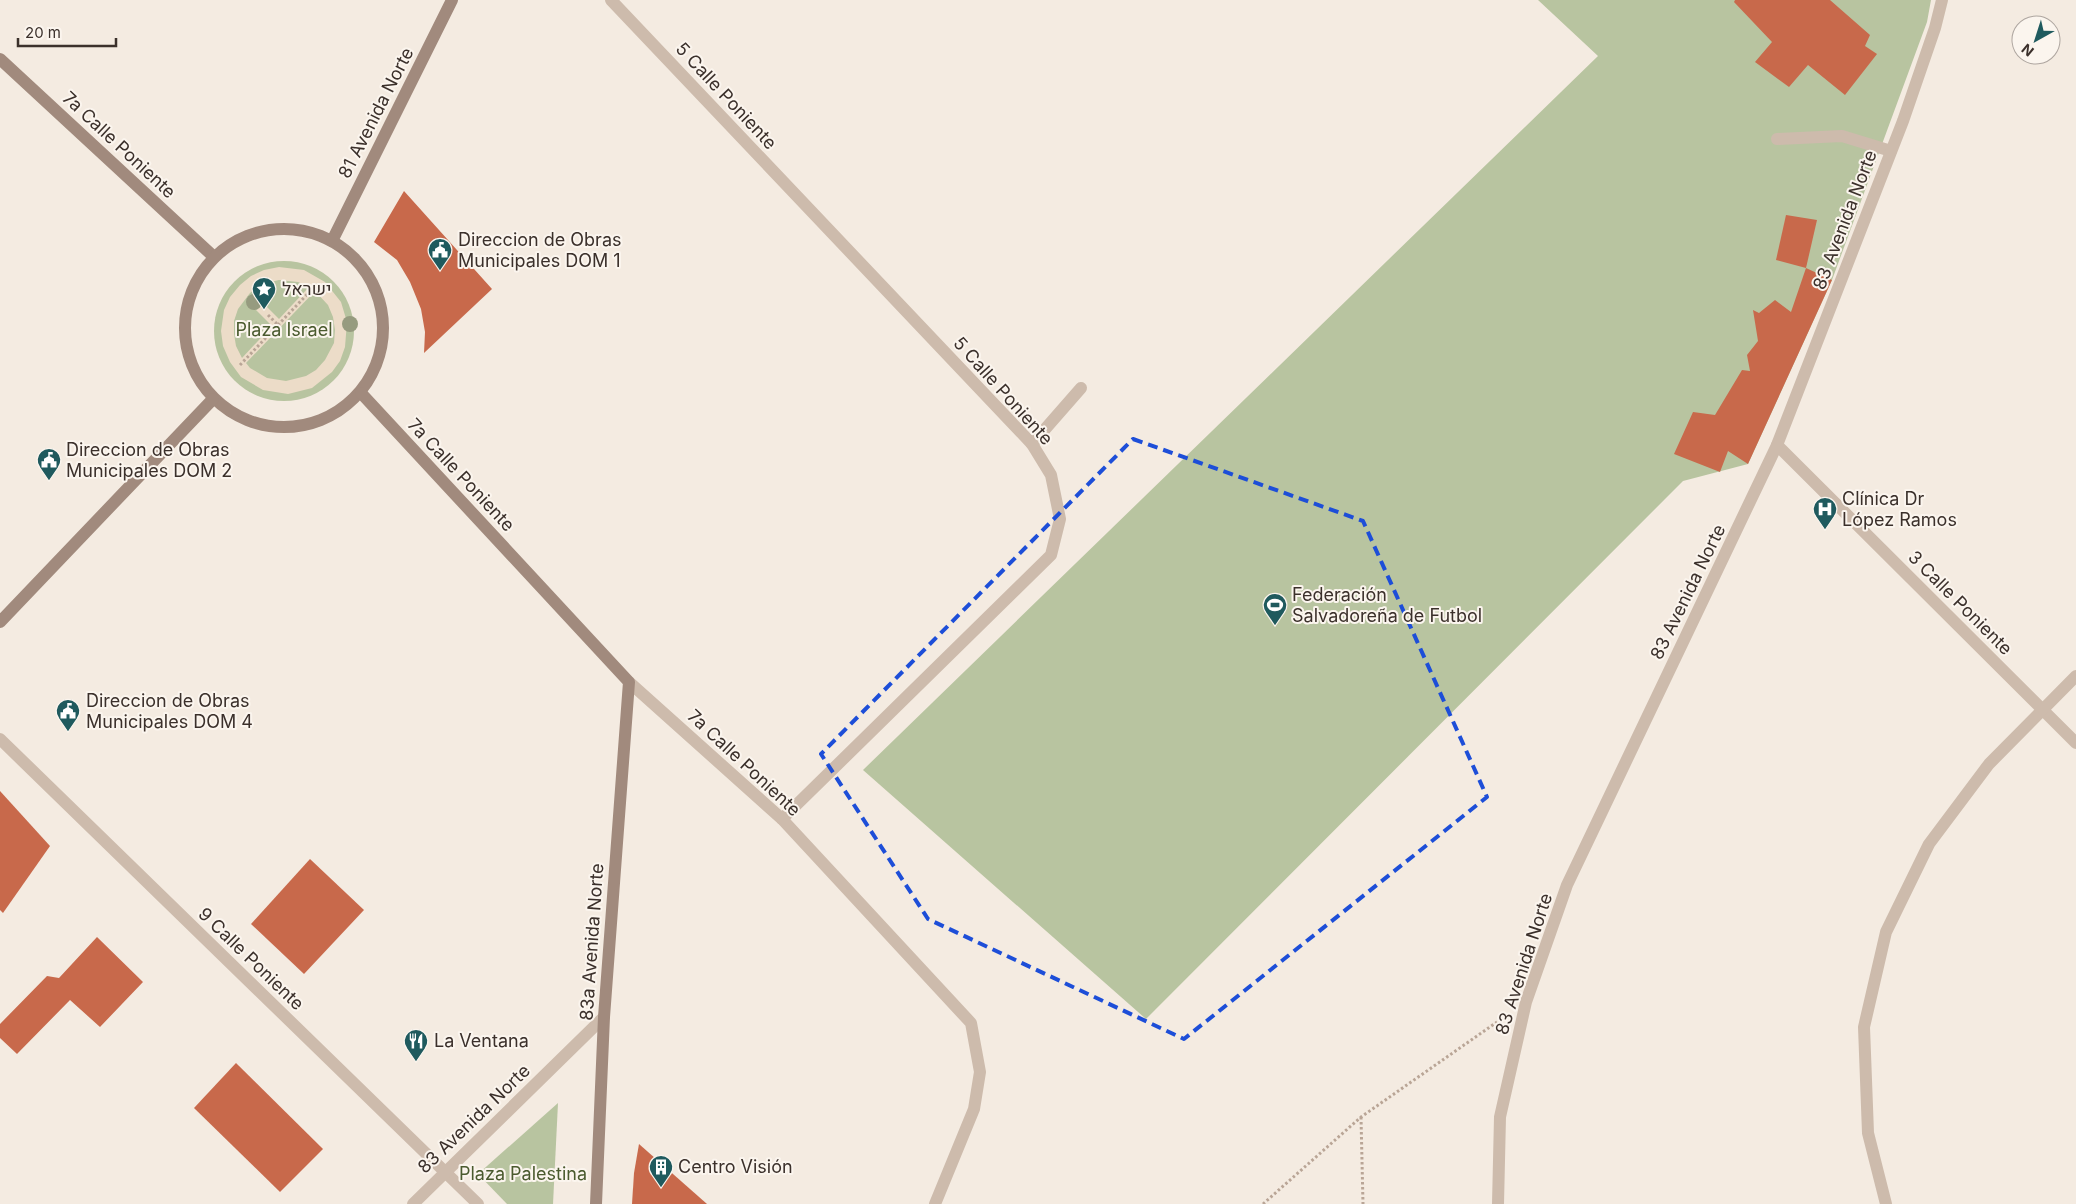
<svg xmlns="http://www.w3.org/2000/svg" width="2076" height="1204" viewBox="0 0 2076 1204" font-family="Inter,Heebo,sans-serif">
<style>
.green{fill:#b8c4a0}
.plaza{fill:#ecdcc8;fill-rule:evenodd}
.building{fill:#c8694b}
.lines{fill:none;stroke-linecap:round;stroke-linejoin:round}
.path{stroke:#b9a596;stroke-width:3;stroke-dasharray:2.5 2.5;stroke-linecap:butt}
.lane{stroke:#cdbbac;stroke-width:12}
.street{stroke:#cdbbac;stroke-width:12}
.secondary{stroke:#a18a7d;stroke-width:12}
.tree{fill:#969b7f}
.marked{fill:none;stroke:#1d4ed8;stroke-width:4;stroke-dasharray:10 6;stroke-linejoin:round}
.labels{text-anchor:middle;stroke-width:4;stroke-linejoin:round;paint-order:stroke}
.street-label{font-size:18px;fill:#3b302b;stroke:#fbf5ee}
.poi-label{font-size:18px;fill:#3b302b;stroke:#fbf5ee;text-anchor:start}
.park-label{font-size:18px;fill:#4a5a2e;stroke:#fbf5ee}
</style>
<rect width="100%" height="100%" fill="#f4ebe1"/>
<g class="green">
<path d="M 1538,0 L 1931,0 L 1927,22 L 1832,280 L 1748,464 L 1683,481 L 1146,1019 L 863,770 L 1598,56 Z"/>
<circle cx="284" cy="331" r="70"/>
<path d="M 558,1103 L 553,1204 L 507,1204 L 478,1174 Z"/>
</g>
<path class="plaza" d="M 279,267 L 304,270 L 325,282 L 341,302 L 347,322 L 345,347 L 340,361 L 332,372 L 312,388 L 288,394 L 263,390 L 241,377 L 230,362 L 223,346 L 221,331 L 224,310 L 230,297 L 240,285 L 251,276 L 264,270 ZM 279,280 L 298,282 L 309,287 L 279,319 L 263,303 L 256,310 L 272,326 L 242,358 L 236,346 L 234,334 L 234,321 L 238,309 L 250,293 L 255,289 L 266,283 ZM 315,291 L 328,305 L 333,317 L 335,330 L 334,343 L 325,360 L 316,370 L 306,376 L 286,381 L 267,378 L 250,368 L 246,363 Z"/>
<g class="building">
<path d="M 1735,0 L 1830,0 L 1870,35 L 1865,46 L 1877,54 L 1845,95 L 1808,65 L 1789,87 L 1755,62 L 1772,42 L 1734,2 Z"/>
<path d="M 404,191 L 492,289 L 424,353 L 425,332 L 421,309 L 410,282 L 397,260 L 374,242 Z"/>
<path d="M 1786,215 L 1817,220 L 1806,268 L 1776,260 Z"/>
<path d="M 1806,268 L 1832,280 L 1748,464 L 1728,451 L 1720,472 L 1674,454 L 1693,412 L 1715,415 L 1742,370 L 1750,371 L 1747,355 L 1758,341 L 1753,310 L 1759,313 L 1775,300 L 1791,312 Z"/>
<path d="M 0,791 L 50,846 L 3,913 L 0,910 Z"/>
<path d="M 310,859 L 364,910 L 304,974 L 251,924 Z"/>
<path d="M 97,937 L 143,982 L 100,1027 L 70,1000 L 17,1054 L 0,1038 L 0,1024 L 47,976 L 59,978 Z"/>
<path d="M 236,1063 L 323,1149 L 280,1192 L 194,1108 Z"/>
<path d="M 639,1144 L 707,1204 L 632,1204 L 634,1173 Z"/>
</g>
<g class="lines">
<g class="path">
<path d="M 268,315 L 280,327"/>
<path d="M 240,365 L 317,284"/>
<path d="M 1361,1117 L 1363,1204"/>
<path d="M 1263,1204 L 1361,1117 L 1497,1022"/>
</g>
<g class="lane">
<path d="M 1777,139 L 1842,136 L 1891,151"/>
<path d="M 1032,444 L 1081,388"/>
</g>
<g class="street">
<path d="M 611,0 L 1032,444 L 1051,475 L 1060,519 L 1051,555 L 782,819"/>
<path d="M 1777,445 L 2076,743"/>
<path d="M 629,682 L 782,819 L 971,1023 L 980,1072 L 974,1109 L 935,1204"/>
<path d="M 0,739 L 478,1204"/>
<path d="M 413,1204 L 604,1017"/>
<path d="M 1498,1204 L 1500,1117 L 1526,1002 L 1567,885 L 1777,445 L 1903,121 L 1935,28 L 1942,0"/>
<path d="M 1886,1204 L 1868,1133 L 1864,1027 L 1886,932 L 1929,844 L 1989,764 L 2076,676"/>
</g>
<g class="secondary">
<path d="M 0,59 L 214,257"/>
<circle cx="284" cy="328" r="99"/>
<path d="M 332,241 L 452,0"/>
<path d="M 361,393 L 629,682 L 604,1017 L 596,1204"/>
<path d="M 0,622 L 213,399"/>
</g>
</g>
<g class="tree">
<circle cx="254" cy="302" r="8"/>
<circle cx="350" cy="324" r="8"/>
</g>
<path class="marked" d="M 1133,439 L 1363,521 L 1487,797 L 1184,1039 L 928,919 L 821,754 Z"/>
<defs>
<g id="civic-pin" transform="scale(1.25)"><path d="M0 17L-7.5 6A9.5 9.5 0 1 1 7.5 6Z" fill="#1f5a5e" stroke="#fbf5ee"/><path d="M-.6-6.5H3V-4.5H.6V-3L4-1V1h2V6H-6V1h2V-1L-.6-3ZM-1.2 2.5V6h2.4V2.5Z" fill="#fff"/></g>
<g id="sight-pin" transform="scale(1.25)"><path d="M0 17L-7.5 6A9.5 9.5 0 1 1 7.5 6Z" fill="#1f5a5e" stroke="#fbf5ee"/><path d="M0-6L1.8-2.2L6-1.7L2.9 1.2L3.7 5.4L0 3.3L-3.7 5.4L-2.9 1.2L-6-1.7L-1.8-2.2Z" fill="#fff"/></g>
<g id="hospital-pin" transform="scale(1.25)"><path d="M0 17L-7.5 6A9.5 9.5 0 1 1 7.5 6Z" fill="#1f5a5e" stroke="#fbf5ee"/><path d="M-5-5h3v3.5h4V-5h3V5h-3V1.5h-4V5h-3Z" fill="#fff"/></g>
<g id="stadium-pin" transform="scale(1.25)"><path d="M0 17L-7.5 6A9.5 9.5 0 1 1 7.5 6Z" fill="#1f5a5e" stroke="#fbf5ee"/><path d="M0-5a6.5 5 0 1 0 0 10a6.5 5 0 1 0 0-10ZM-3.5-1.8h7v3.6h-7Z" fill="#fff"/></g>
<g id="restaurant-pin" transform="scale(1.25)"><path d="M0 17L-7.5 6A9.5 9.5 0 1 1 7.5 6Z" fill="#1f5a5e" stroke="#fbf5ee"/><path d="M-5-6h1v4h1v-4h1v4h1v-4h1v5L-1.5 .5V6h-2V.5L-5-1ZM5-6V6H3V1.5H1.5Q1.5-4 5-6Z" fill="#fff"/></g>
<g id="building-pin" transform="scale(1.25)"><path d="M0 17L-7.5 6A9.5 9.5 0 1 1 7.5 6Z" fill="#1f5a5e" stroke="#fbf5ee"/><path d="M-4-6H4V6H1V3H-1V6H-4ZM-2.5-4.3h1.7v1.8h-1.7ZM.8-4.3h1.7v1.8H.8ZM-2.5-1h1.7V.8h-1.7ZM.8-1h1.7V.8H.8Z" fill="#fff"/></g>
</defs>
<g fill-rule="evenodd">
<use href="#civic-pin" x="440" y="250"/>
<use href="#sight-pin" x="264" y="289"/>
<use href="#civic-pin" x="49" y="460"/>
<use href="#hospital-pin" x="1825" y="509"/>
<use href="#stadium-pin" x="1275" y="605"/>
<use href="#civic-pin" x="68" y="711"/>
<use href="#restaurant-pin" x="416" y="1041"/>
<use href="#building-pin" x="661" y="1167"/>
</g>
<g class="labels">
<g class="street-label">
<text transform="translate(726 96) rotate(47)" y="6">5 Calle Poniente</text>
<text transform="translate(376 113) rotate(-63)" y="6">81 Avenida Norte</text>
<text transform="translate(119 145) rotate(43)" y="6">7a Calle Poniente</text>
<text transform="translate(1845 220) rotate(-69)" y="6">83 Avenida Norte</text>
<text transform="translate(1003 391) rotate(48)" y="6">5 Calle Poniente</text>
<text transform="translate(461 475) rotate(47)" y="6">7a Calle Poniente</text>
<text transform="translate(1688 592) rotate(-64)" y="6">83 Avenida Norte</text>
<text transform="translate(1960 603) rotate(45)" y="6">3 Calle Poniente</text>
<text transform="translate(744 763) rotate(43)" y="6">7a Calle Poniente</text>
<text transform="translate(592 942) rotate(-86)" y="6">83a Avenida Norte</text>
<text transform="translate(251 959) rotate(44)" y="6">9 Calle Poniente</text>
<text transform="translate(1524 964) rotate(-72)" y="6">83 Avenida Norte</text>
<text transform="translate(474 1119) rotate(-44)" y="6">83 Avenida Norte</text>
</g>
<g class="poi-label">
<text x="458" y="246">Direccion de Obras<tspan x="458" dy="21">Municipales DOM 1</tspan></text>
<text x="282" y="295">ישראל</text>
<text x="66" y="456">Direccion de Obras<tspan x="66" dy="21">Municipales DOM 2</tspan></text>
<text x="1842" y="505">Clínica Dr<tspan x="1842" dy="21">López Ramos</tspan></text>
<text x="1292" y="601">Federación<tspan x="1292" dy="21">Salvadoreña de Futbol</tspan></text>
<text x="86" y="707">Direccion de Obras<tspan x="86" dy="21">Municipales DOM 4</tspan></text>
<text x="434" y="1047">La Ventana</text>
<text x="678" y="1173">Centro Visión</text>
</g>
<g class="park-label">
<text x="284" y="336">Plaza Israel</text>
<text x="523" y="1180">Plaza Palestina</text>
</g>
</g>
<g transform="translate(2036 40) rotate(219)"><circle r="24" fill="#fbf5ee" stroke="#aea6a0"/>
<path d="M0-4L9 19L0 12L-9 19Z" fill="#1f5a5e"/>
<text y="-8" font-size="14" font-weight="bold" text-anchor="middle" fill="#3b302b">N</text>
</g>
<path d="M18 38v8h98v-8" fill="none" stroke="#3b302b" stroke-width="2.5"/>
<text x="25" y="38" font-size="15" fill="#3b302b" stroke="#fbf5ee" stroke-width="4" paint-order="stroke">20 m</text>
</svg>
